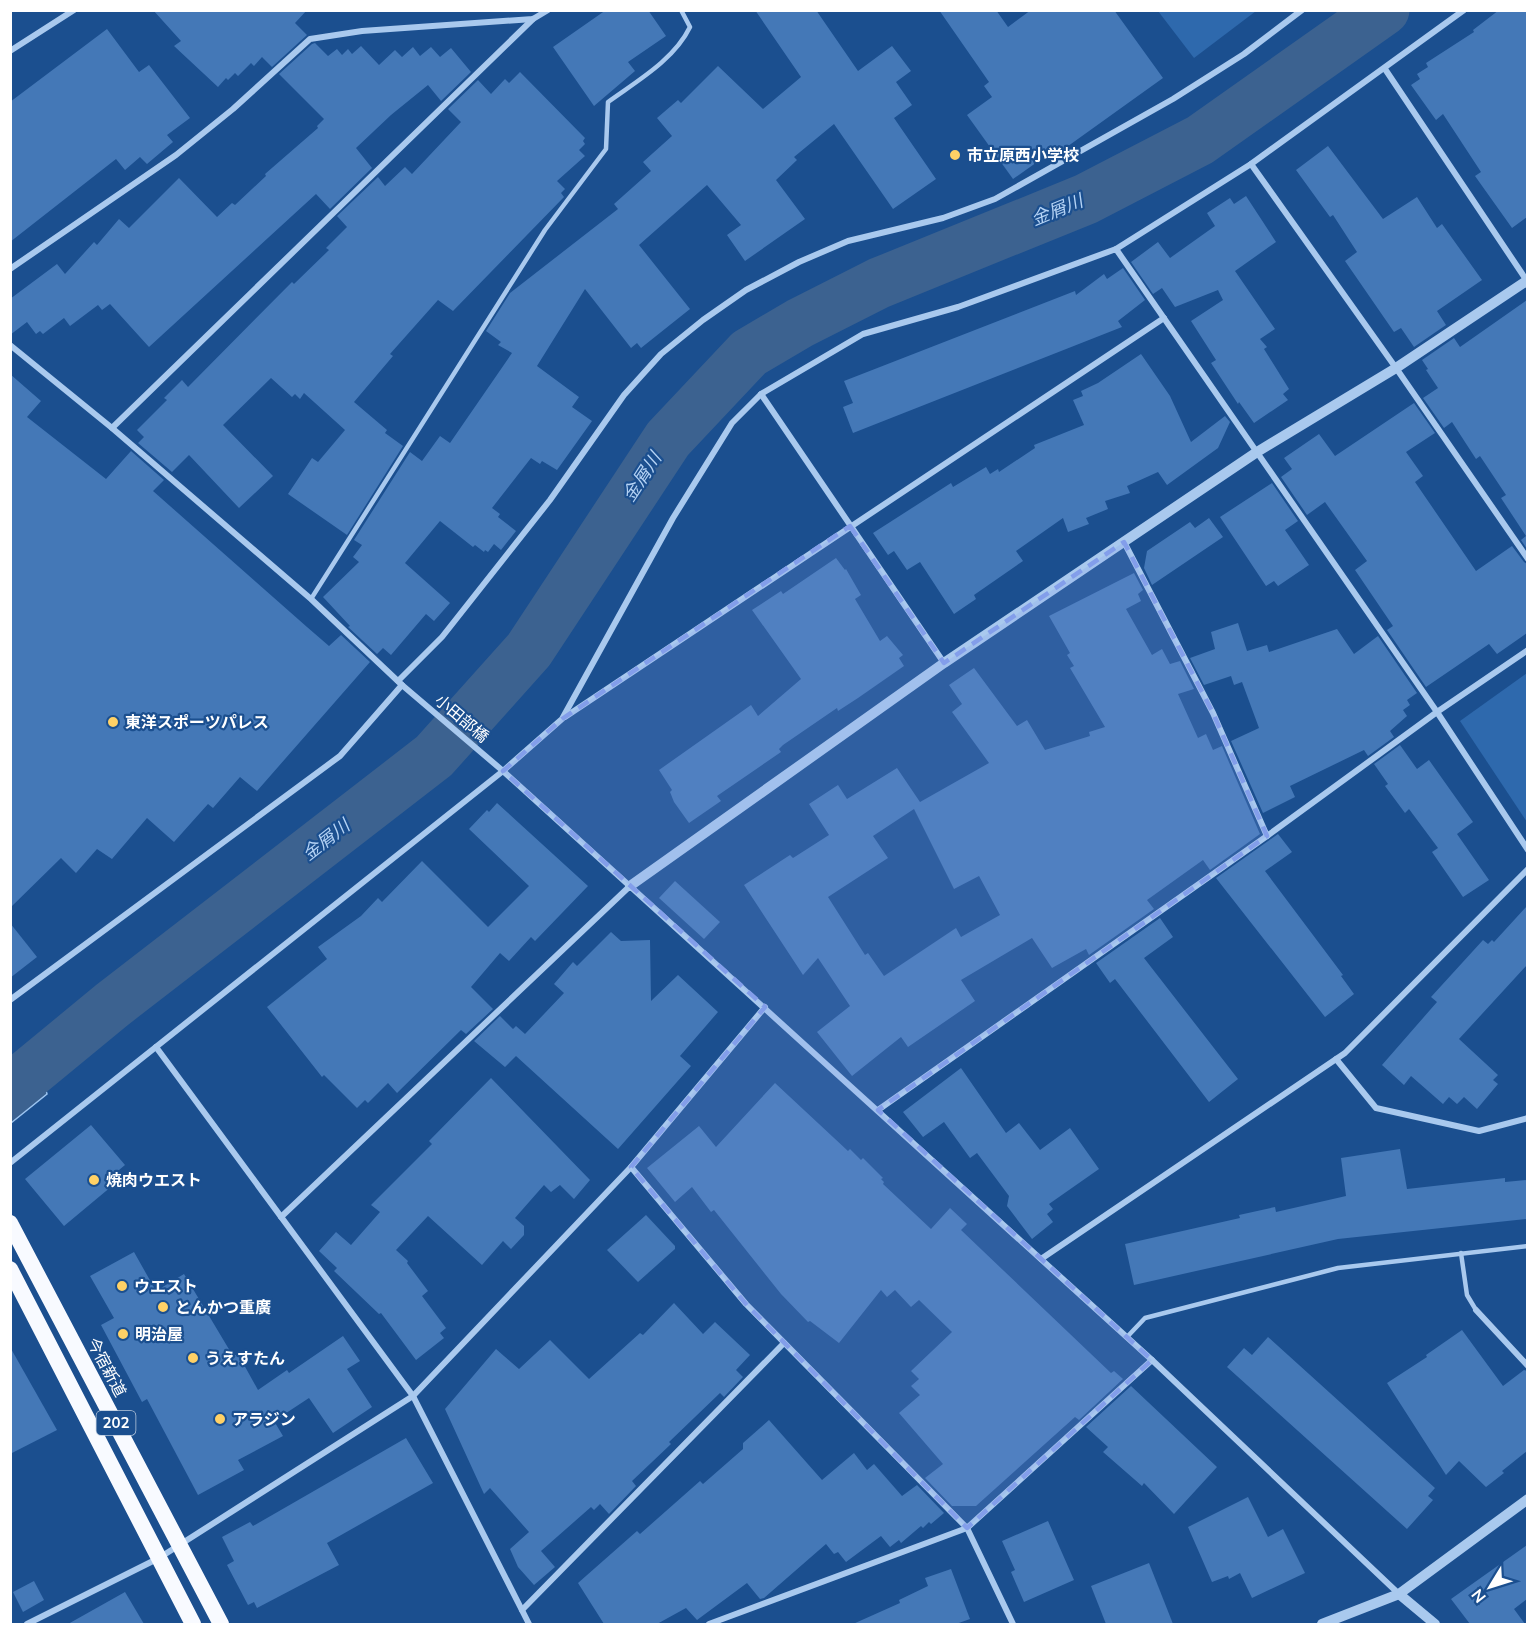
<svg xmlns="http://www.w3.org/2000/svg" width="1538" height="1635" viewBox="0 0 1538 1635" font-family="Mulish,'Noto Sans JP',sans-serif">
<style>
.green{fill:#2e69ad}
.water{fill:#3c6290;stroke:#9cc4f0;stroke-width:1.5}
.lines{fill:none;stroke-linecap:round;stroke-linejoin:round}
.river{stroke:#3c6290;stroke-width:51}
.building{fill:#4478b7;fill-rule:evenodd}
.service{stroke:#a9c9ee;stroke-width:4.5}
.minor{stroke:#a9c9ee;stroke-width:6}
.tertiary{stroke:#a9c9ee;stroke-width:10}
.trunk{stroke:#f8faff;stroke-width:16}
.marked{fill:#839eea;fill-opacity:0.2;stroke:#839eea;stroke-width:4.5;stroke-dasharray:12 8;stroke-linejoin:round}
.poi-dot{fill:#ffd166;stroke:#1b4f8f;stroke-width:2}
.labels{text-anchor:middle;stroke-width:4.5;stroke-linejoin:round;paint-order:stroke}
.shield{fill:#1b4f8f;stroke:#bbcadd;stroke-width:1.5}
.shield-label{font-size:15px;font-weight:bold;fill:#fff}
.poi-label{font-size:16px;font-weight:bold;fill:#fff;stroke:#1b4f8f;text-anchor:start}
.street-label{font-size:16px;fill:#fff;stroke:#1b4f8f}
.water-label{font-size:18px;font-style:italic;fill:#b5d3f5;stroke:#1b4f8f}
</style>
<rect width="100%" height="100%" fill="#1b4f8f"/>
<g class="green">
<path d="M 1158,11 L 1256,11 L 1194,58 Z"/>
<path d="M 1527,673 L 1527,822 L 1460,721 Z"/>
</g>
<path class="water" d="M 38,1064 L 47,1094 L 11,1123 L 11,1090 Z"/>
<g class="lines">
<path class="river" d="M 10,1089 L 112,1005 L 434,756 L 529,650 L 668,439 L 749,353 L 800,323 L 879,283 L 1086,199 L 1200,140 L 1384,10"/>
</g>
<g class="building">
<path d="M 153,10 L 307,10 L 295,23 L 307,35 L 272,67 L 262,57 L 254,66 L 251,63 L 238,76 L 235,73 L 228,80 L 226,78 L 218,87 L 174,46 L 181,41 Z"/>
<path d="M 606,10 L 648,10 L 666,36 L 628,62 L 635,71 L 594,106 L 553,47 Z"/>
<path d="M 755,10 L 816,10 L 858,71 L 892,46 L 911,71 L 896,82 L 912,105 L 894,118 L 936,179 L 893,209 L 834,124 L 794,157 L 797,160 L 776,180 L 805,219 L 745,261 L 727,235 L 741,225 L 707,185 L 639,245 L 690,309 L 641,348 L 637,343 L 631,348 L 585,289 L 537,366 L 579,397 L 572,407 L 592,421 L 557,470 L 542,461 L 540,464 L 531,458 L 492,508 L 500,514 L 498,517 L 516,531 L 501,550 L 494,544 L 488,552 L 485,550 L 484,552 L 475,545 L 473,547 L 440,521 L 405,563 L 450,603 L 434,621 L 426,614 L 391,655 L 383,648 L 377,654 L 348,627 L 350,626 L 323,597 L 359,562 L 353,557 L 362,545 L 354,540 L 410,452 L 422,461 L 440,436 L 450,443 L 512,353 L 498,345 L 501,342 L 486,331 L 510,293 L 618,209 L 614,204 L 651,171 L 643,162 L 672,136 L 657,118 L 678,100 L 681,103 L 718,66 L 763,109 L 801,77 Z"/>
<path d="M 939,10 L 996,10 L 1008,27 L 1031,10 L 1114,10 L 1163,78 L 1050,159 L 1047,155 L 1013,179 L 967,115 L 992,97 L 984,86 L 989,82 Z"/>
<path d="M 1499,10 L 1527,10 L 1527,217 L 1512,228 L 1475,176 L 1481,172 L 1443,114 L 1436,120 L 1411,85 L 1420,79 L 1417,74 L 1428,67 L 1426,63 L 1474,32 L 1473,30 Z"/>
<path d="M 107,29 L 139,72 L 149,65 L 190,118 L 167,135 L 173,142 L 147,164 L 140,157 L 125,170 L 116,159 L 10,242 L 10,102 Z"/>
<path d="M 315,43 L 328,56 L 337,49 L 342,55 L 348,49 L 352,54 L 361,46 L 379,65 L 395,50 L 402,57 L 413,47 L 420,56 L 431,47 L 440,57 L 451,48 L 471,72 L 441,101 L 428,85 L 391,115 L 356,148 L 372,168 L 330,209 L 316,194 L 149,347 L 110,304 L 102,310 L 98,305 L 70,326 L 64,318 L 43,334 L 40,331 L 36,334 L 27,322 L 10,335 L 10,299 L 57,264 L 65,274 L 94,242 L 97,245 L 119,219 L 129,228 L 179,178 L 217,217 L 232,203 L 235,205 L 266,176 L 265,174 L 318,128 L 317,126 L 324,119 L 279,74 L 312,44 Z"/>
<path d="M 520,72 L 585,138 L 583,141 L 585,144 L 579,150 L 585,156 L 557,181 L 565,189 L 561,193 L 564,197 L 453,311 L 438,300 L 390,354 L 393,356 L 354,402 L 387,430 L 385,433 L 403,446 L 347,535 L 288,494 L 312,458 L 318,462 L 345,430 L 304,393 L 300,399 L 295,394 L 292,397 L 271,378 L 223,425 L 273,476 L 239,508 L 189,455 L 172,472 L 138,443 L 144,437 L 137,430 L 167,400 L 164,398 L 182,380 L 188,387 L 292,282 L 294,284 L 329,250 L 326,248 L 347,227 L 337,216 L 378,177 L 385,186 L 405,167 L 412,174 L 461,122 L 448,109 L 478,80 L 491,94 L 505,79 L 509,83 Z"/>
<path d="M 1328,146 L 1383,219 L 1417,197 L 1437,228 L 1442,224 L 1482,280 L 1437,311 L 1446,325 L 1414,347 L 1401,328 L 1394,332 L 1345,261 L 1357,252 L 1333,215 L 1330,217 L 1296,170 Z"/>
<path d="M 1246,196 L 1276,242 L 1235,271 L 1275,329 L 1260,339 L 1267,347 L 1264,349 L 1289,389 L 1283,394 L 1288,400 L 1254,423 L 1239,402 L 1238,404 L 1211,363 L 1216,360 L 1191,321 L 1223,300 L 1218,290 L 1175,307 L 1162,288 L 1153,294 L 1131,262 L 1158,242 L 1170,258 L 1215,226 L 1207,213 L 1230,198 L 1234,204 Z"/>
<path d="M 1123,268 L 1145,300 L 1118,321 L 1122,327 L 853,433 L 843,407 L 853,403 L 844,381 L 1075,291 L 1076,295 L 1104,274 L 1107,279 Z"/>
<path d="M 1527,300 L 1527,549 L 1521,540 L 1526,536 L 1501,498 L 1506,495 L 1480,456 L 1476,459 L 1452,422 L 1444,428 L 1423,398 L 1438,388 L 1426,370 L 1428,369 L 1422,360 L 1454,338 L 1460,347 Z"/>
<path d="M 1141,354 L 1170,396 L 1191,442 L 1225,416 L 1230,422 L 1218,448 L 1167,485 L 1158,472 L 1127,486 L 1130,493 L 1105,501 L 1108,509 L 1086,518 L 1089,524 L 1068,532 L 1063,518 L 1016,551 L 1023,561 L 974,595 L 976,599 L 954,614 L 920,562 L 907,570 L 894,551 L 888,555 L 873,533 L 951,483 L 953,487 L 986,467 L 990,474 L 998,469 L 999,472 L 1035,448 L 1034,445 L 1084,425 L 1073,400 L 1083,396 L 1081,391 L 1098,383 Z"/>
<path d="M 10,374 L 41,401 L 27,417 L 106,479 L 131,451 L 164,480 L 153,491 L 307,627 L 329,646 L 341,635 L 370,662 L 257,791 L 240,777 L 213,808 L 208,804 L 174,842 L 147,818 L 112,859 L 97,849 L 76,873 L 61,858 L 10,908 Z"/>
<path d="M 1414,403 L 1435,433 L 1406,452 L 1423,476 L 1415,482 L 1476,571 L 1512,546 L 1524,562 L 1527,564 L 1527,633 L 1497,654 L 1489,644 L 1426,687 L 1387,630 L 1393,626 L 1355,570 L 1367,561 L 1325,502 L 1307,515 L 1281,477 L 1292,469 L 1284,458 L 1319,434 L 1335,456 Z"/>
<path d="M 1272,483 L 1298,521 L 1285,530 L 1309,565 L 1278,586 L 1274,581 L 1266,586 L 1220,517 Z"/>
<path d="M 1209,518 L 1223,537 L 1152,585 L 1144,568 L 1147,551 L 1190,522 L 1195,528 Z"/>
<path d="M 836,558 L 845,570 L 846,569 L 861,595 L 855,599 L 880,641 L 887,636 L 903,655 L 899,658 L 904,666 L 858,698 L 838,711 L 837,708 L 783,745 L 779,749 L 781,752 L 717,796 L 721,801 L 689,823 L 674,802 L 670,792 L 672,790 L 659,770 L 751,705 L 758,716 L 801,679 L 752,610 L 781,591 L 783,594 Z"/>
<path d="M 1134,573 L 1143,590 L 1138,594 L 1141,601 L 1126,609 L 1152,655 L 1162,649 L 1170,664 L 1180,661 L 1194,689 L 1178,694 L 1198,738 L 1206,734 L 1213,750 L 1222,746 L 1260,834 L 1210,870 L 1203,860 L 1147,900 L 1154,909 L 1089,955 L 1086,949 L 1052,968 L 1032,938 L 961,980 L 975,1001 L 908,1047 L 901,1037 L 852,1076 L 817,1032 L 850,1006 L 818,958 L 803,975 L 744,885 L 790,855 L 793,858 L 829,835 L 809,804 L 838,785 L 847,799 L 897,768 L 920,802 L 989,763 L 952,712 L 962,704 L 949,685 L 974,668 L 1017,726 L 1027,720 L 1045,750 L 1090,736 L 1089,732 L 1105,727 L 1070,668 L 1074,666 L 1067,655 L 1070,653 L 1049,616 ZM 914,809 L 954,889 L 979,876 L 1000,915 L 961,937 L 956,928 L 884,976 L 868,953 L 865,955 L 828,897 L 888,858 L 873,836 Z"/>
<path d="M 1238,623 L 1247,651 L 1267,645 L 1269,652 L 1337,629 L 1354,654 L 1378,636 L 1417,693 L 1407,700 L 1410,705 L 1403,710 L 1407,716 L 1390,731 L 1394,737 L 1368,756 L 1364,750 L 1290,786 L 1295,797 L 1263,813 L 1231,741 L 1259,728 L 1242,682 L 1234,685 L 1231,676 L 1204,685 L 1190,658 L 1215,649 L 1211,632 Z"/>
<path d="M 1400,745 L 1417,769 L 1429,760 L 1473,822 L 1457,834 L 1489,880 L 1463,897 L 1432,852 L 1438,848 L 1409,809 L 1405,813 L 1385,786 L 1388,784 L 1374,764 Z"/>
<path d="M 497,803 L 588,886 L 535,941 L 531,937 L 509,961 L 500,953 L 471,987 L 493,1009 L 466,1034 L 461,1030 L 397,1093 L 388,1083 L 368,1103 L 365,1100 L 357,1108 L 324,1075 L 322,1077 L 267,1007 L 327,959 L 318,947 L 361,916 L 378,898 L 382,902 L 422,861 L 488,927 L 529,886 L 469,829 L 487,810 L 489,812 Z"/>
<path d="M 1278,834 L 1292,852 L 1265,871 L 1343,975 L 1341,976 L 1354,994 L 1325,1017 L 1216,878 Z"/>
<path d="M 675,881 L 720,922 L 704,939 L 659,898 Z"/>
<path d="M 1527,906 L 1527,965 L 1459,1039 L 1498,1075 L 1493,1080 L 1498,1084 L 1477,1109 L 1464,1097 L 1457,1104 L 1449,1097 L 1443,1104 L 1411,1076 L 1404,1085 L 1382,1065 L 1437,1002 L 1431,997 L 1483,940 L 1488,944 L 1492,940 L 1494,942 Z"/>
<path d="M 1160,918 L 1173,937 L 1144,958 L 1238,1079 L 1209,1102 L 1115,979 L 1110,983 L 1096,963 Z"/>
<path d="M 10,923 L 37,957 L 10,978 Z"/>
<path d="M 611,932 L 621,941 L 650,940 L 651,1001 L 678,975 L 718,1012 L 680,1056 L 691,1066 L 618,1149 L 516,1056 L 505,1067 L 474,1041 L 500,1016 L 513,1029 L 516,1026 L 525,1034 L 564,993 L 554,984 L 573,962 L 577,966 Z"/>
<path d="M 961,1068 L 1006,1133 L 1019,1123 L 1040,1150 L 1070,1128 L 1099,1169 L 1049,1204 L 1053,1209 L 1047,1214 L 1053,1222 L 1032,1239 L 1007,1206 L 1009,1196 L 977,1153 L 970,1158 L 944,1122 L 923,1137 L 903,1112 Z"/>
<path d="M 491,1078 L 590,1180 L 574,1199 L 560,1185 L 551,1192 L 544,1185 L 515,1218 L 524,1226 L 524,1235 L 511,1249 L 503,1241 L 482,1265 L 428,1216 L 396,1250 L 408,1261 L 407,1263 L 428,1291 L 422,1296 L 446,1328 L 440,1333 L 444,1338 L 416,1360 L 381,1313 L 379,1314 L 334,1271 L 337,1268 L 319,1251 L 336,1232 L 351,1245 L 380,1212 L 371,1205 L 432,1144 L 429,1141 Z"/>
<path d="M 775,1083 L 848,1151 L 850,1149 L 861,1160 L 863,1158 L 883,1178 L 881,1179 L 884,1182 L 883,1184 L 931,1229 L 950,1208 L 967,1224 L 961,1230 L 1111,1373 L 1114,1371 L 1123,1379 L 1079,1420 L 1075,1417 L 976,1506 L 952,1506 L 925,1478 L 943,1464 L 899,1413 L 920,1395 L 911,1386 L 919,1379 L 911,1371 L 952,1332 L 919,1300 L 911,1307 L 895,1290 L 887,1297 L 881,1290 L 839,1343 L 810,1321 L 808,1322 L 781,1294 L 714,1210 L 711,1212 L 692,1187 L 675,1202 L 647,1168 L 699,1126 L 716,1147 Z"/>
<path d="M 91,1125 L 125,1165 L 107,1180 L 112,1186 L 64,1226 L 25,1179 Z"/>
<path d="M 1400,1149 L 1407,1189 L 1505,1178 L 1505,1182 L 1527,1180 L 1527,1219 L 1338,1239 L 1134,1285 L 1125,1244 L 1240,1218 L 1239,1215 L 1275,1207 L 1276,1212 L 1346,1196 L 1341,1158 Z"/>
<path d="M 646,1215 L 675,1246 L 675,1249 L 638,1282 L 607,1250 Z"/>
<path d="M 134,1252 L 156,1291 L 184,1274 L 233,1356 L 238,1354 L 258,1390 L 287,1370 L 289,1373 L 343,1336 L 360,1361 L 347,1369 L 372,1407 L 333,1433 L 309,1398 L 274,1421 L 283,1436 L 238,1460 L 244,1470 L 198,1495 L 147,1399 L 142,1402 L 101,1325 L 114,1318 L 90,1276 Z"/>
<path d="M 674,1303 L 703,1334 L 715,1322 L 750,1355 L 736,1370 L 743,1377 L 724,1397 L 720,1393 L 669,1442 L 671,1444 L 632,1481 L 636,1486 L 609,1514 L 600,1504 L 594,1510 L 591,1507 L 541,1551 L 555,1567 L 534,1585 L 518,1567 L 510,1549 L 529,1532 L 490,1488 L 484,1494 L 445,1409 L 496,1349 L 519,1369 L 550,1340 L 589,1379 L 640,1333 L 643,1335 Z"/>
<path d="M 1462,1330 L 1503,1386 L 1524,1370 L 1527,1371 L 1527,1451 L 1502,1471 L 1504,1473 L 1486,1487 L 1459,1461 L 1446,1475 L 1387,1383 L 1427,1357 L 1426,1355 Z"/>
<path d="M 1268,1337 L 1435,1488 L 1428,1496 L 1433,1500 L 1407,1529 L 1227,1367 L 1244,1348 L 1252,1355 Z"/>
<path d="M 10,1347 L 57,1430 L 10,1454 Z"/>
<path d="M 1131,1386 L 1217,1467 L 1174,1514 L 1144,1483 L 1142,1486 L 1103,1452 L 1108,1447 L 1086,1427 Z"/>
<path d="M 769,1420 L 822,1480 L 854,1453 L 867,1470 L 874,1464 L 902,1496 L 917,1485 L 944,1513 L 931,1524 L 929,1522 L 923,1528 L 921,1526 L 901,1543 L 899,1540 L 890,1547 L 881,1536 L 846,1562 L 838,1552 L 834,1554 L 826,1544 L 764,1598 L 760,1599 L 747,1583 L 697,1620 L 686,1608 L 657,1624 L 604,1624 L 578,1583 L 637,1531 L 640,1534 L 700,1481 L 703,1484 L 743,1449 L 743,1443 Z"/>
<path d="M 406,1438 L 433,1483 L 327,1543 L 339,1565 L 257,1608 L 254,1602 L 248,1605 L 227,1565 L 234,1561 L 222,1537 L 250,1522 L 253,1526 Z"/>
<path d="M 1248,1497 L 1268,1537 L 1283,1529 L 1305,1573 L 1252,1598 L 1240,1573 L 1229,1579 L 1228,1576 L 1212,1582 L 1188,1527 Z"/>
<path d="M 1048,1521 L 1074,1580 L 1024,1602 L 1011,1572 L 1015,1570 L 1002,1541 Z"/>
<path d="M 1527,1545 L 1527,1599 L 1514,1609 L 1525,1624 L 1470,1624 L 1451,1599 Z"/>
<path d="M 1149,1563 L 1173,1624 L 1106,1624 L 1091,1586 Z"/>
<path d="M 951,1569 L 970,1619 L 956,1624 L 853,1624 L 900,1603 L 899,1600 L 928,1586 L 925,1578 Z"/>
<path d="M 34,1581 L 44,1600 L 23,1612 L 13,1592 Z"/>
<path d="M 125,1592 L 144,1624 L 68,1624 Z"/>
</g>
<g class="lines">
<g class="service">
<path d="M 311,599 L 545,230 L 606,149 L 608,102 C 637,81 674,60 690,27 L 681,10"/>
<path d="M 1461,1253 L 1467,1295 L 1476,1310"/>
<path d="M 1127,1337 L 1145,1318 L 1338,1268 L 1528,1246"/>
</g>
<g class="minor">
<path d="M 10,51 L 74,10"/>
<path d="M 1385,69 L 1527,281"/>
<path d="M 1251,164 L 1396,368 L 1528,559"/>
<path d="M 1116,249 L 1251,164 L 1464,10"/>
<path d="M 10,269 L 176,155 L 233,109 L 310,39 L 362,31 L 533,19 L 548,10"/>
<path d="M 10,345 L 112,428 L 311,599 L 402,685 L 503,771 L 1152,1360 L 1399,1594"/>
<path d="M 761,394 L 944,663"/>
<path d="M 112,428 L 533,19"/>
<path d="M 1124,542 L 1213,713 L 1267,836"/>
<path d="M 398,681 L 442,637 L 550,500 L 624,395 L 661,354 L 703,320 L 746,290 L 799,262 L 848,241 L 943,218 L 995,199 L 1173,99 L 1244,54 L 1302,10"/>
<path d="M 565,717 L 1164,318"/>
<path d="M 10,1000 L 340,756 L 402,685"/>
<path d="M 156,1047 L 413,1396 L 529,1624"/>
<path d="M 1336,1059 L 1376,1108 L 1479,1131 L 1528,1118"/>
<path d="M 878,1110 L 1267,836 L 1437,712 L 1528,650"/>
<path d="M 10,1163 L 503,771 L 562,719 L 673,518 L 732,423 L 761,394 L 863,334 L 958,307 L 1116,249 L 1437,712 L 1528,850"/>
<path d="M 631,1167 L 746,1304 L 967,1528 L 1013,1624"/>
<path d="M 281,1217 L 630,886"/>
<path d="M 1041,1259 L 1345,1053 L 1528,869"/>
<path d="M 1476,1310 L 1528,1366"/>
<path d="M 522,1610 L 784,1343"/>
<path d="M 27,1624 L 159,1558 L 413,1396 L 631,1167 L 765,1007"/>
<path d="M 709,1624 L 967,1528 L 1152,1360"/>
</g>
<g class="tertiary">
<path d="M 630,886 L 944,663 L 1257,452 L 1396,368 L 1528,280"/>
<path d="M 1399,1594 L 1435,1624"/>
<path d="M 1322,1624 L 1399,1594 L 1528,1499"/>
</g>
<g class="trunk">
<path d="M 10,1223 L 221,1624"/>
<path d="M 10,1269 L 193,1624"/>
</g>
</g>
<path class="marked" d="M 850,526 L 944,663 L 1124,542 L 1213,713 L 1267,836 L 878,1110 L 1152,1360 L 967,1528 L 746,1304 L 631,1167 L 765,1007 L 503,771 L 562,719 Z"/>
<g class="poi-dot">
<circle cx="955" cy="155" r="6"/>
<circle cx="113" cy="722" r="6"/>
<circle cx="94" cy="1180" r="6"/>
<circle cx="122" cy="1286" r="6"/>
<circle cx="163" cy="1307" r="6"/>
<circle cx="123" cy="1334" r="6"/>
<circle cx="193" cy="1358" r="6"/>
<circle cx="220" cy="1419" r="6"/>
</g>
<g class="labels">
<rect class="shield" x="96.5" y="1411" width="39" height="24" rx="4.5"/>
<g class="shield-label">
<text x="116" y="1428">202</text>
</g>
<g class="poi-label">
<text x="967" y="161">市立原西小学校</text>
<text x="125" y="728">東洋スポーツパレス</text>
<text x="106" y="1186">焼肉ウエスト</text>
<text x="134" y="1292">ウエスト</text>
<text x="175" y="1313">とんかつ重廣</text>
<text x="135" y="1340">明治屋</text>
<text x="205" y="1364">うえすたん</text>
<text x="232" y="1425">アラジン</text>
</g>
<g class="street-label">
<text transform="translate(462 718) rotate(40)" y="6">小田部橋</text>
<text transform="translate(107 1367) rotate(62)" y="6">今宿新道</text>
</g>
<g class="water-label">
<text transform="translate(1057 210) rotate(-22)" y="6">金屑川</text>
<text transform="translate(642 477) rotate(-57)" y="6">金屑川</text>
<text transform="translate(326 840) rotate(-38)" y="6">金屑川</text>
</g>
</g>
<rect width="1538" height="1635" fill="none" stroke="#ffffff" stroke-width="24"/>
<g transform="translate(1490 1587) rotate(232)" stroke="#1b4f8f" stroke-width="4.5" paint-order="stroke">
<path d="M0-4.5L10 22L0 15L-10 22Z" fill="#ffffff"/>
<text y="-9" font-size="16" font-weight="bold" text-anchor="middle" fill="#ffffff">N</text>
</g>
</svg>
